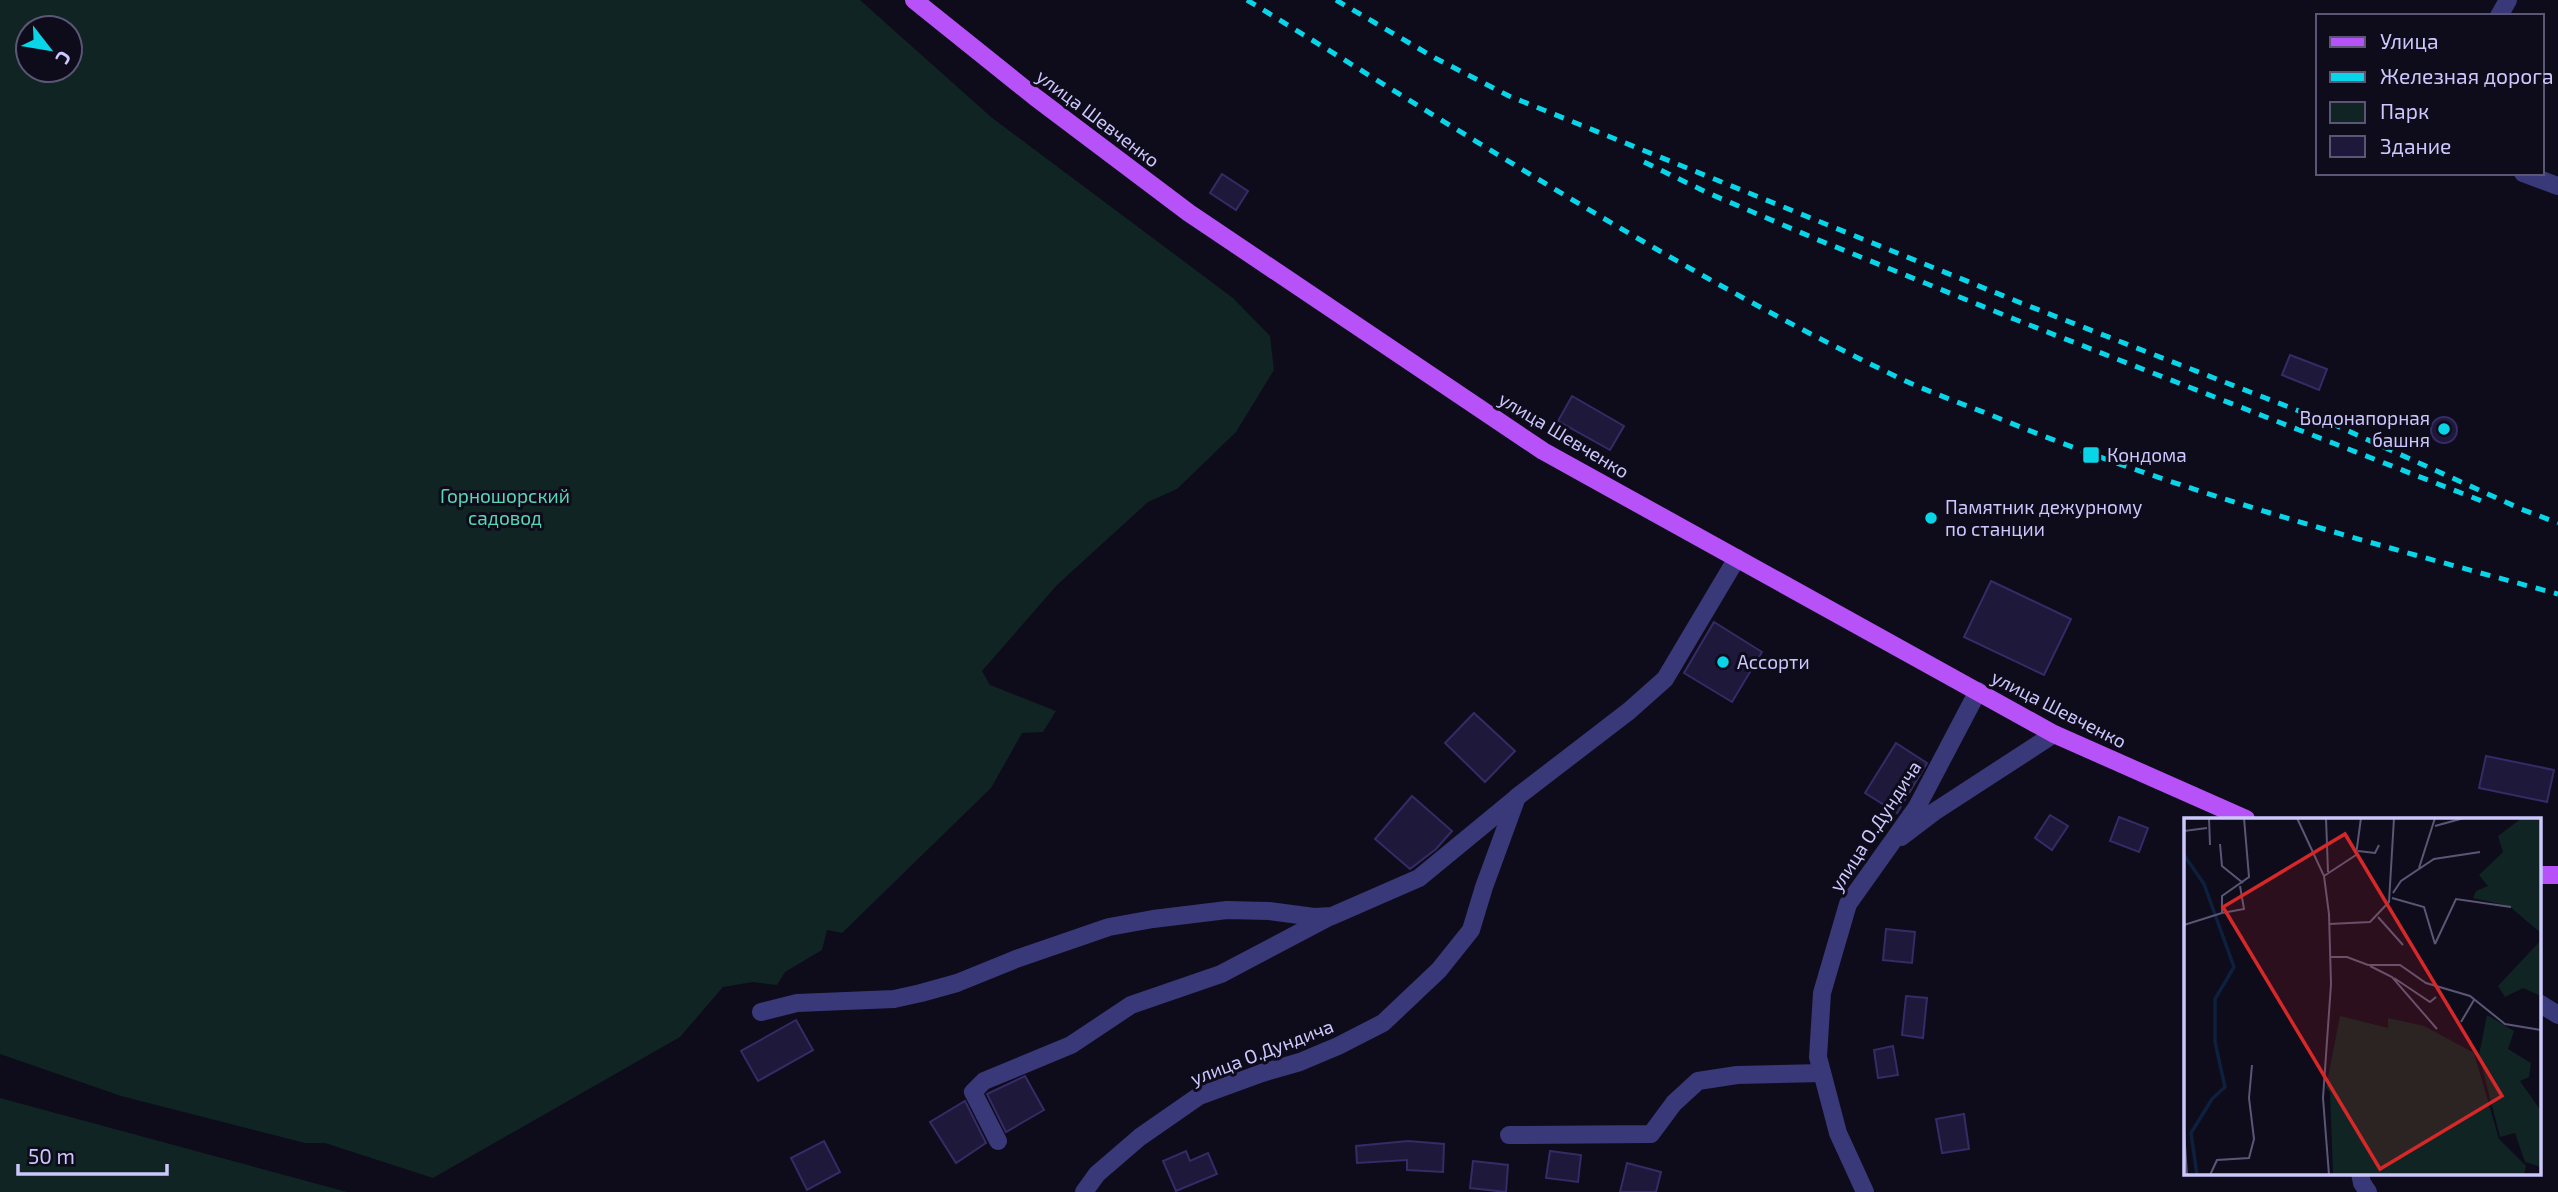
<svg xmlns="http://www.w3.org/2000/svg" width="2558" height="1192" viewBox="0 0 2558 1192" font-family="'Exo 2',sans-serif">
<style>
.green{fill:#0f2423;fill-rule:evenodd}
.building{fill:#1e183b;stroke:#352b66;stroke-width:2}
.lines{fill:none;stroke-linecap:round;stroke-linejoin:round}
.minor{stroke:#393878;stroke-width:18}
.primary{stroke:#b752f9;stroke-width:18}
.rail{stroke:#08d6e8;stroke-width:5;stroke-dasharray:10 9;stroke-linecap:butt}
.poi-dot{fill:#08d6e8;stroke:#0e0b1b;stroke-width:2.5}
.labels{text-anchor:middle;stroke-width:6;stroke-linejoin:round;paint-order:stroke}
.street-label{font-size:19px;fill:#ccc7fd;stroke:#0e0b1b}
.poi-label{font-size:19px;fill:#ccc7fd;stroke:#0e0b1b;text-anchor:start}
.park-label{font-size:19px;fill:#57d9b6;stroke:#0e0b1b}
.inset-river{fill:none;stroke:#0d203d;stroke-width:3.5}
.inset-road{fill:none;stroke:#5a5675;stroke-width:2}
.view{fill:#d62828;fill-opacity:0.15;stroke:#d62828;stroke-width:3.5}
.inset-edge{fill:none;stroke:#ccc7fd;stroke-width:3.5}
</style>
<rect width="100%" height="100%" fill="#0e0b1b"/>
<g class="green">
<path d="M 0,0 L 860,0 L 991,117 L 1233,298 L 1270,336 L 1274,370 L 1236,432 L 1177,489 L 1148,502 L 1057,585 L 982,671 L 990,685 L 1056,711 L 1043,732 L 1022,733 L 991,788 L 842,933 L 827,930 L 822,950 L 785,972 L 777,985 L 753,982 L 723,987 L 680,1037 L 433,1178 L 325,1143 L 305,1143 L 121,1096 L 0,1054 ZM 28,28 L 70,28 L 70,70 L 28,70 Z"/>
<path d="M 0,1098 L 347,1192 L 0,1192 Z"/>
</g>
<g class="building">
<path d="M 1222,174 L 1248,191 L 1236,210 L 1210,193 Z"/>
<path d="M 2290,355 L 2327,369 L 2319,390 L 2282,375 Z"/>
<path d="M 1572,396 L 1624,426 L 1610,450 L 1558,421 Z"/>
<circle cx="2444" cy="430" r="13"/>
<path d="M 1991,581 L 2071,619 L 2044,675 L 1964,637 Z"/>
<path d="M 1714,622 L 1762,652 L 1732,702 L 1684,673 Z"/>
<path d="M 1474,713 L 1515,751 L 1485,782 L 1445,743 Z"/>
<path d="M 1896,743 L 1927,763 L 1897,813 L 1865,793 Z"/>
<path d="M 2486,756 L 2554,770 L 2547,802 L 2479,788 Z"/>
<path d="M 1412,796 L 1452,831 L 1436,849 L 1410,869 L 1375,839 Z"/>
<path d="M 2050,815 L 2068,826 L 2052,850 L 2035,838 Z"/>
<path d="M 2119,817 L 2148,828 L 2139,852 L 2110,841 Z"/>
<path d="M 1886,929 L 1915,932 L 1912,963 L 1883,960 Z"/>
<path d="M 1906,996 L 1927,998 L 1923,1038 L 1902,1035 Z"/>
<path d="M 796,1020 L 813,1050 L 758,1081 L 741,1051 Z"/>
<path d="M 1893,1046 L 1898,1075 L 1878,1078 L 1874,1050 Z"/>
<path d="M 1025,1076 L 1044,1110 L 1006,1132 L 987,1094 Z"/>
<path d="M 965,1101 L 986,1143 L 956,1163 L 930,1122 Z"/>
<path d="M 1964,1114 L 1969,1149 L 1942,1153 L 1936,1119 Z"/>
<path d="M 824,1141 L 840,1172 L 807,1190 L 791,1158 Z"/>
<path d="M 1408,1141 L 1444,1144 L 1443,1172 L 1407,1170 L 1407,1160 L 1357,1163 L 1356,1146 Z"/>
<path d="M 1186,1151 L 1190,1161 L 1208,1153 L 1217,1174 L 1176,1191 L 1163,1161 Z"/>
<path d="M 1550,1151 L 1581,1155 L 1578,1182 L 1546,1178 Z"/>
<path d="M 1473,1161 L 1508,1165 L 1506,1192 L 1470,1188 Z"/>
<path d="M 1627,1163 L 1661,1172 L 1656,1192 L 1620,1192 Z"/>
</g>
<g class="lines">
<g class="minor">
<path d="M 2499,16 L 2508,0"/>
<path d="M 2523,173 L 2558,186"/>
<path d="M 1901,837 L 1934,812 L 2054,734"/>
<path d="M 2539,1003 L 2558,1015"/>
<path d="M 761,1012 L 797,1003 L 894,999 L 921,993 L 957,983 L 1016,959 L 1109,927 L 1153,919 L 1227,910 L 1269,911 L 1314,917 L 1332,916 L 1419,878 L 1515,799"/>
<path d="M 1509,1135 L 1651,1134 L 1674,1103 L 1698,1081 L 1737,1075 L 1822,1073"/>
<path d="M 998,1141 L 973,1092 L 984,1081 L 1071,1045 L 1131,1005 L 1221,974 L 1329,917"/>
<path d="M 2360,1173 L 2362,1183 L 2368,1192"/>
<path d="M 1084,1192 L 1097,1174 L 1140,1137 L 1199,1096 L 1262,1073 L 1300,1062 L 1338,1046 L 1383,1023 L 1439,970 L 1471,930 L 1484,887 L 1517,797 L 1629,711 L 1665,679 L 1737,558"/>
<path d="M 1865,1192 L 1838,1133 L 1818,1057 L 1822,993 L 1848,904 L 1917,807 L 1978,691"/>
</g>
<g class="primary">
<path d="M 914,0 L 1035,97 L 1189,213 L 1543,451 L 2054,734 L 2246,819"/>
<path d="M 2539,875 L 2558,875"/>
</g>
<g class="rail">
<path d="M 1247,0 C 1460,130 1670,268 1895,376 C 1930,393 1967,405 2003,420 C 2183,493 2370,543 2558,594"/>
<path d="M 1336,0 L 1435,58 L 1509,96 L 2021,303 L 2335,425 L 2521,509 L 2558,523"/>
<path d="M 1644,162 L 1708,193 L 1816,239 L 2014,319 L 2487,503"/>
</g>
</g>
<g class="poi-dot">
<circle cx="2444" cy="429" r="7"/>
<rect x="2082" y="446" width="18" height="18" rx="3.5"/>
<circle cx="1931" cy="518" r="7"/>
<circle cx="1723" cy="662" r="7"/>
</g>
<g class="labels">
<g class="street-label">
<text transform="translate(1098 118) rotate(37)" y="7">улица Шевченко</text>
<text transform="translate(1564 435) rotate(31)" y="7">улица Шевченко</text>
<text transform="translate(2059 709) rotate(27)" y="7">улица Шевченко</text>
<text transform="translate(1875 826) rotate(-57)" y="7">улица О.Дундича</text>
<text transform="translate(1262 1052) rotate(-21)" y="7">улица О.Дундича</text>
</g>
<g class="poi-label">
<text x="2430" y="425" text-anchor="end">Водонапорная<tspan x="2430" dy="22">башня</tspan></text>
<text x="2107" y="462">Кондома</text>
<text x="1945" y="514">Памятник дежурному<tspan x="1945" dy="22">по станции</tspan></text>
<text x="1737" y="669">Ассорти</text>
</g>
<g class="park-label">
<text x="505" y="503">Горношорский<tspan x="505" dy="22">садовод</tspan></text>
</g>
</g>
<g transform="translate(2184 818)">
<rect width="357" height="357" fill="#0e0b1b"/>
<path d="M 338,0 L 357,0 L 357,115 L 325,88 L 289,80 L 292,73 L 304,68 L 295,57 L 319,34 L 314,18 ZM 357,122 L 357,178 L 339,170 L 321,179 L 314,168 ZM 303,197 L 330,213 L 324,231 L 347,245 L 345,259 L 336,263 L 357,293 L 357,349 L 341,344 L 331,315 L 316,319 L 295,237 ZM 156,198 L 204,210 L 204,200 L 240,208 L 290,235 L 315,321 L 342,348 L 340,357 L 149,357 L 146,274 L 142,270 Z" fill="#0f2423"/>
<path class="inset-river" d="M 0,37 L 20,66 L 50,149 L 31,181 L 31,224 L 41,269 L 28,281 L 7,315 L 13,357"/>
<path class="inset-road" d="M 25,0 L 26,27M 113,0 L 140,58 L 145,96 L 147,166 L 139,280 L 145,357M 142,0 L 144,54M 251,8 L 280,0M 0,13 L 23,10M 36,26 L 38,48 L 59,65M 174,33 L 191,35 L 195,27M 235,50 L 251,0M 140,58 L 172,37 L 177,0M 209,75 L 217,63 L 250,41 L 296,34M 208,80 L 240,89 L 251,126M 0,87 L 0,49M 38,95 L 60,91 L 56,68M 194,99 L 219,127M 145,106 L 186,104 L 205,84 L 210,0M 0,107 L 38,95 L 38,78 L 65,59 L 60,0M 251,126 L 272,81 L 327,89M 146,139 L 163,139 L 184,147 L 216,147 L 242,165 L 286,178 L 321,206 L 357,212M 186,148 L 208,159 L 253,211M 210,160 L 246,184 L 252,179M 277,204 L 290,182M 0,248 L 0,298M 0,312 L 3,357M 26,357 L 33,342 L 65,340 L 70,321 L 65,280 L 68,247"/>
<path class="view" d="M 161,16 L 318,278 L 196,351 L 39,89 Z"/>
<rect width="357" height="357" class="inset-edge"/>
</g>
<rect x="2316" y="14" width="228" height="161" fill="#0e0b1b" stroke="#5a5675" stroke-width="2"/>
<rect x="2330" y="37" width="35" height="10" fill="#b752f9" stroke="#5a5675" stroke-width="2"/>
<text x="2380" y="49" font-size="21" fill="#ccc7fd">Улица</text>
<rect x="2330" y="72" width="35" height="10" fill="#08d6e8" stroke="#5a5675" stroke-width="2"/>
<text x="2380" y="84" font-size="21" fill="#ccc7fd">Железная дорога</text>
<rect x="2330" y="102" width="35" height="21" fill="#0f2423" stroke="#5a5675" stroke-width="2"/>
<text x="2380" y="119" font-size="21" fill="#ccc7fd">Парк</text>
<rect x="2330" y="136" width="35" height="21" fill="#1e183b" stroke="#5a5675" stroke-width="2"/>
<text x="2380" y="154" font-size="21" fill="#ccc7fd">Здание</text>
<g transform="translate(49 49) rotate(121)"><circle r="33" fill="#0e0b1b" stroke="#5a5675" stroke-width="2"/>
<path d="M0-5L12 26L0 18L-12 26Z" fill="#08d6e8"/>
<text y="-10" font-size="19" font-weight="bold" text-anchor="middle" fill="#ccc7fd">С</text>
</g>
<path d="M18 1164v10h149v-10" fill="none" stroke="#ccc7fd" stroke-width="3.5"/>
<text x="28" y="1164" font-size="21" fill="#ccc7fd" stroke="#0e0b1b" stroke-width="5" paint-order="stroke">50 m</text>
</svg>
